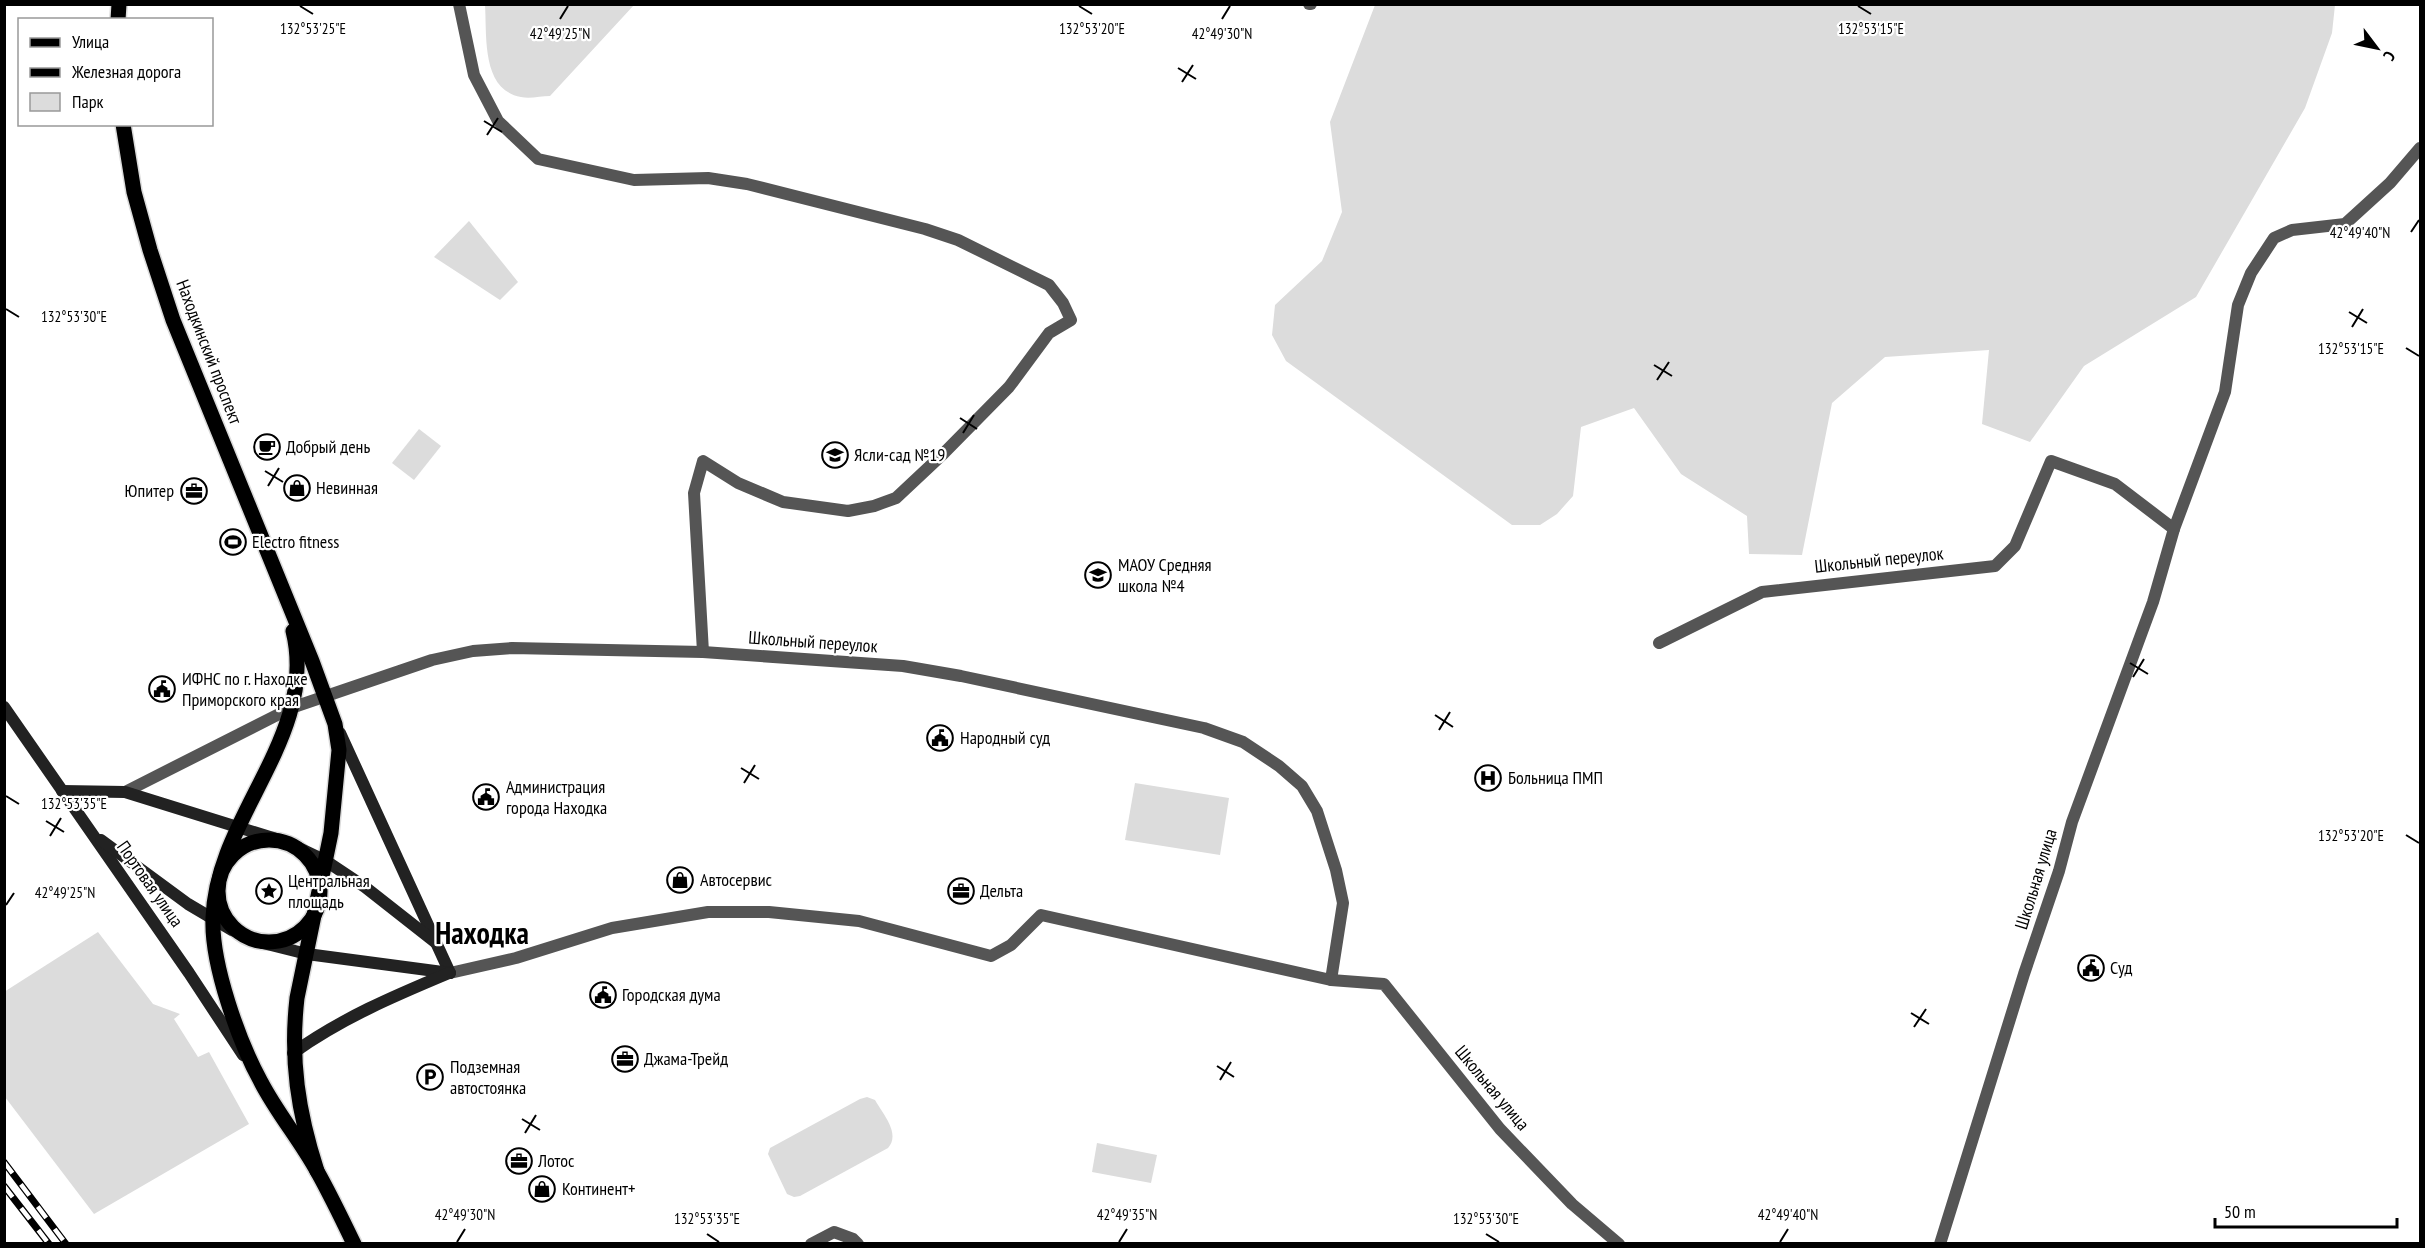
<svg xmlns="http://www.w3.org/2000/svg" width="2425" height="1248" viewBox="0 0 2425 1248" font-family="'PT Sans Narrow',sans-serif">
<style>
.green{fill:#dcdcdc}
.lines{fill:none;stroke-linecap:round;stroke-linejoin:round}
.primary-casing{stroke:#dbdbdb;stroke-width:18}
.street{stroke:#555;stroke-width:12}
.secondary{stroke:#222;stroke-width:12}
.primary{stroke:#000;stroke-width:15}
.rail-casing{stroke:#000;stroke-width:7}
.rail{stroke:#fff;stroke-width:4.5;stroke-dasharray:14;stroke-linecap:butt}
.ticks{fill:none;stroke:#000;stroke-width:2}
.labels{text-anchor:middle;stroke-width:4.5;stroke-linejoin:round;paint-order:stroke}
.street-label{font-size:18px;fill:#000;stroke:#fff}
.poi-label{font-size:18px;fill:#000;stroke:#fff;text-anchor:start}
.town-label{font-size:30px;font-weight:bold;fill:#000;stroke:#fff}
.ticks-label{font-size:15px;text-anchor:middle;fill:#000;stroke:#fff;stroke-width:4.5;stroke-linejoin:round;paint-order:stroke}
</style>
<rect width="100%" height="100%" fill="#fff"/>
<g class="green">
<path d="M 485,5 L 485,4 L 634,5 L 550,96 C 541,96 530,99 521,97 C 481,90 487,35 485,5 Z"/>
<path d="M 1375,5 L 1375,4 L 2335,5 L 2332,33 L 2305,108 L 2196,297 L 2084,366 L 2030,442 L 1982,424 L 1989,350 L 1885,357 L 1832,403 L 1802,555 L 1749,554 L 1747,516 L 1681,474 L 1634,408 L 1581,427 L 1573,496 L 1557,514 L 1540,525 L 1512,525 L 1286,361 L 1272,335 L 1275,305 L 1322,261 L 1342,212 L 1330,122 Z"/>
<path d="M 469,221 L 518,282 L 500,300 L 434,257 Z"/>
<path d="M 419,429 L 441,446 L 414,480 L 392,463 Z"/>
<path d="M 1135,783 L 1229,798 L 1220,855 L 1125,840 Z"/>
<path d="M 98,932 L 153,1004 L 180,1014 L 174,1019 L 198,1057 L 209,1052 L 249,1124 L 94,1214 L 5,1097 L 4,992 Z"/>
<path d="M 867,1097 L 875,1100 C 883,1114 901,1134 888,1148 L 800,1196 L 794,1197 L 787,1194 L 768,1154 L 770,1148 L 860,1099 Z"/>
<path d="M 1097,1143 L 1157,1155 L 1151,1183 L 1092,1172 Z"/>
</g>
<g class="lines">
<g class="primary-casing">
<g id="primary">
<path d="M 118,20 L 119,4"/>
<path d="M 123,124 L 134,192 L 150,250 L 173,320 L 312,661 L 335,724 L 339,750 L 331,833 L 297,998 C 290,1060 298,1112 317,1171"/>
<path d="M 293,631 C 319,736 216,816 213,918 C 211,964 239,1042 261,1082 C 277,1113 300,1140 317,1171 C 330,1194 342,1219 354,1244"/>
<circle cx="269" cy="891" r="51"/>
</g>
</g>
<g class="street">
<path d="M 459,4 L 474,75 L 498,121 L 538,159 L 634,180 L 708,178 L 747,184 L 925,229 L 958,240 L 1049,285 L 1063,303 L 1071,320 L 1049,333 L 1009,387 L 944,453 L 896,498 L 874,506 L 848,511 L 783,502 L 738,483 L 703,461 L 694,493 L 703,652"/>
<path d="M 1309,4 L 1311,4"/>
<path d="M 1659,643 L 1762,592 L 1995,566 L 2015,546 L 2051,461 L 2115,484 L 2174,529"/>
<path d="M 125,792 L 291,708 L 432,660 L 473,651 L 512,648 L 703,652 L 903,666 L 961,676 L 1204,728 L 1243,742 L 1279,766 L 1302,786 L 1317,811 L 1336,870 L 1343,903 L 1331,980"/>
<path d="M 450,973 L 516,958 L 612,928 L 708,912 L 769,912 L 859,921 L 991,956 L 1011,945 L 1041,915 L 1331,980 L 1384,984 L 1500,1129 L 1572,1204 L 1619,1244"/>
<path d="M 811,1244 L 834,1232 L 853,1239 L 858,1244"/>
<path d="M 1940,1244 L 2024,974 L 2059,871 L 2072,822 L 2153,602 L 2174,529 L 2225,392 L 2238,305 L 2251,273 L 2274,238 L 2292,230 L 2345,224 L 2390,183 L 2420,148"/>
</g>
<g class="secondary">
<path d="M 4,707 L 189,973 L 243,1055"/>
<path d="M 340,733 L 450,973"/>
<path d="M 62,791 L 125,792 L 286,842 L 326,861 L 365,887 L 435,942"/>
<path d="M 101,840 L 188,904 L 232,930 L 263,943 L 307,954 L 450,973"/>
<path d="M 293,1053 C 342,1018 394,996 449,973"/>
</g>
<use href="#primary" class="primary"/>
<g class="rail-casing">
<g id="rail">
<path d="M 4,1162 L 66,1244"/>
<path d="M 4,1186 L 49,1244"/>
</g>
</g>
<use href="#rail" class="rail"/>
</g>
<path class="ticks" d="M 300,6 L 313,14M 1079,6 L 1092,14M 1858,6 L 1871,14M 560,19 L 568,6M 1222,19 L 1230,6M 1178,68 L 1196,79M 1182,82 L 1193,65M 484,121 L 502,132M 487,135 L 498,118M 2411,232 L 2419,220M 6,309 L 19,317M 2349,312 L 2367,323M 2352,327 L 2363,309M 2406,348 L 2419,356M 1654,365 L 1672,376M 1657,380 L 1669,362M 960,418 L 977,429M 963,433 L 974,415M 265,471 L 283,482M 268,486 L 279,468M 2130,663 L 2148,674M 2133,677 L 2144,659M 1435,715 L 1453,727M 1439,730 L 1450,712M 741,768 L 759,779M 744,783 L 755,765M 6,796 L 19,804M 46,821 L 64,832M 2406,835 L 2419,843M 50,836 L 61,818M 6,905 L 14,893M 1911,1013 L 1929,1024M 1914,1027 L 1926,1009M 1217,1066 L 1234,1077M 1220,1080 L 1231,1062M 522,1119 L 540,1130M 525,1133 L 536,1115M 707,1234 L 719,1242M 1486,1234 L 1499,1242M 457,1242 L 465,1229M 1119,1242 L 1127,1229M 1780,1242 L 1788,1229"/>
<defs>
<g id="cafe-ring" transform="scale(1.35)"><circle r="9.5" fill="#fff" stroke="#000" stroke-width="1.5"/><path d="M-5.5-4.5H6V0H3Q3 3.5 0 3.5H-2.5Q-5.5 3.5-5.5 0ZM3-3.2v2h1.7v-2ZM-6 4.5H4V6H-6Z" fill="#000"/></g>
<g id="school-ring" transform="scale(1.35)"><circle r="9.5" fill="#fff" stroke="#000" stroke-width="1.5"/><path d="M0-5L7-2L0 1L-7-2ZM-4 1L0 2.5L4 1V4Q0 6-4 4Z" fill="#000"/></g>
<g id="shop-ring" transform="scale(1.35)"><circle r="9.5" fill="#fff" stroke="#000" stroke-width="1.5"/><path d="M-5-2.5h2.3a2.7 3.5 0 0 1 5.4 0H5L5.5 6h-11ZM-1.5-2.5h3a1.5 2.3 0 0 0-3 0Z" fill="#000"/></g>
<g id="office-ring" transform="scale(1.35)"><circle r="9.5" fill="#fff" stroke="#000" stroke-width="1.5"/><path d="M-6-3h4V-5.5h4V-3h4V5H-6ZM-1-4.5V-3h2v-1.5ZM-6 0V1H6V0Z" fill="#000"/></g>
<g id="stadium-ring" transform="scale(1.35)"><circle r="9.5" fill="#fff" stroke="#000" stroke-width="1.5"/><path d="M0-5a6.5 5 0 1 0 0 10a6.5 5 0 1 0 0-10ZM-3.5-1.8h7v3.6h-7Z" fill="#000"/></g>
<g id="civic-ring" transform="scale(1.35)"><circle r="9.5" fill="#fff" stroke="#000" stroke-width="1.5"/><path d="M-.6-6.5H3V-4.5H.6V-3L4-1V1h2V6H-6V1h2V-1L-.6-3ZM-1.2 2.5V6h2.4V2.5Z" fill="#000"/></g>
<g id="hospital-ring" transform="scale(1.35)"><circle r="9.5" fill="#fff" stroke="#000" stroke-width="1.5"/><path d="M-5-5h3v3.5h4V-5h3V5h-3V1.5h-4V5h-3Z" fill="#000"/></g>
<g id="sight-ring" transform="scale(1.35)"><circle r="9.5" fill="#fff" stroke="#000" stroke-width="1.5"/><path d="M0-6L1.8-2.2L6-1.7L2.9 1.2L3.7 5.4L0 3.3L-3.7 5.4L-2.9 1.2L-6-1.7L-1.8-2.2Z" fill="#000"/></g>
<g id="parking-ring" transform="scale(1.35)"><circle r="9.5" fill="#fff" stroke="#000" stroke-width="1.5"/><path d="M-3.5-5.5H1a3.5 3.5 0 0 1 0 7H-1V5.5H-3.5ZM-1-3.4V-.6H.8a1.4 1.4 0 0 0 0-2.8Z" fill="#000"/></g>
</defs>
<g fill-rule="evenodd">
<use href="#cafe-ring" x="267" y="447"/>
<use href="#school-ring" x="835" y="455"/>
<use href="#shop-ring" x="297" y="488"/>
<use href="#office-ring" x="194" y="491"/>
<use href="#stadium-ring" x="233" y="542"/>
<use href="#school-ring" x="1098" y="575"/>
<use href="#civic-ring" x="162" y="689"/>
<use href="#civic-ring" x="940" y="738"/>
<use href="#hospital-ring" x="1488" y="778"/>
<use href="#civic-ring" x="486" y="797"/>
<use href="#shop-ring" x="680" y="880"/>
<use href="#sight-ring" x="269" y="891"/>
<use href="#office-ring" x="961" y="891"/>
<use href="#civic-ring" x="2091" y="968"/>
<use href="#civic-ring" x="603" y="995"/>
<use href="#office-ring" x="625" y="1059"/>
<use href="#parking-ring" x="430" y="1077"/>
<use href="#office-ring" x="519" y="1161"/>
<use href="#shop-ring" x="542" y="1189"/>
</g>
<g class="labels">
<g class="street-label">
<text transform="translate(209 352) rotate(69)" y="6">Находкинский проспект</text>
<text transform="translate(1879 560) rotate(-6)" y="6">Школьный переулок</text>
<text transform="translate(813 642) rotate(4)" y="6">Школьный переулок</text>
<text transform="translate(2036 879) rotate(-73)" y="6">Школьная улица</text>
<text transform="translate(150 884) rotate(55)" y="6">Портовая улица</text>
<text transform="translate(1492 1088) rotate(50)" y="6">Школьная улица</text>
</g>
<g class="poi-label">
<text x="286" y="453">Добрый день</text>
<text x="854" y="461">Ясли-сад №19</text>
<text x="316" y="494">Невинная</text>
<text x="174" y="497" text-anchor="end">Юпитер</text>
<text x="252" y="548">Electro fitness</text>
<text x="1118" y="571">МАОУ Средняя<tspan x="1118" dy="21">школа №4</tspan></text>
<text x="182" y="685">ИФНС по г. Находке<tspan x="182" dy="21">Приморского края</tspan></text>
<text x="960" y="744">Народный суд</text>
<text x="1508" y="784">Больница ПМП</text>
<text x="506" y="793">Администрация<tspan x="506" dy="21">города Находка</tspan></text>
<text x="700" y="886">Автосервис</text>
<text x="288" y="887">Центральная<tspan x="288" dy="21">площадь</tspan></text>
<text x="980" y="897">Дельта</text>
<text x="2110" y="974">Суд</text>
<text x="622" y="1001">Городская дума</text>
<text x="644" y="1065">Джама-Трейд</text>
<text x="450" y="1073">Подземная<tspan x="450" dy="21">автостоянка</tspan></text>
<text x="538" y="1167">Лотос</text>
<text x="562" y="1195">Континент+</text>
</g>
<g class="town-label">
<text x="482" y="944">Находка</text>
</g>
</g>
<g class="ticks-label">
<text x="313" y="34">132°53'25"E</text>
<text x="1092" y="34">132°53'20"E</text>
<text x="1871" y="34">132°53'15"E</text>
<text x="560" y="39">42°49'25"N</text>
<text x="1222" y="39">42°49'30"N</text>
<text x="2360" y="238">42°49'40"N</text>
<text x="74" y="322">132°53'30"E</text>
<text x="2351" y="354">132°53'15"E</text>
<text x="74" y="809">132°53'35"E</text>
<text x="2351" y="841">132°53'20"E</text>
<text x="65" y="898">42°49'25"N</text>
<text x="465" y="1220">42°49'30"N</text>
<text x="1127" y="1220">42°49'35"N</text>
<text x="1788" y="1220">42°49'40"N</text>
<text x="707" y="1224">132°53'35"E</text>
<text x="1486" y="1224">132°53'30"E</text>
</g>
<rect width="2425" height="1248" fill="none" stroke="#000000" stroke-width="12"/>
<rect x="18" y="18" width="195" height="108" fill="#ffffff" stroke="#999999" stroke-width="1.5"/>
<rect x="30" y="38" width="30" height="9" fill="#000000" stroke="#999999" stroke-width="1.5"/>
<text x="72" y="48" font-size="18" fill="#000000">Улица</text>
<rect x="30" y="68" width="30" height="9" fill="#000000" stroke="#999999" stroke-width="1.5"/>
<text x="72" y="78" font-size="18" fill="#000000">Железная дорога</text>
<rect x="30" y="93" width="30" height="18" fill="#dcdcdc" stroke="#999999" stroke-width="1.5"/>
<text x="72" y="108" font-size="18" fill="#000000">Парк</text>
<g transform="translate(2377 48) rotate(122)" stroke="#ffffff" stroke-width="4.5" paint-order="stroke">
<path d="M0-4.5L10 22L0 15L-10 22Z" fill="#000000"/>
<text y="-9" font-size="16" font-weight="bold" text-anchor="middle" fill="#000000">С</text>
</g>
<path d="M2215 1218v9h182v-9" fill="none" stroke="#000000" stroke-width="3"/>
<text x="2224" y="1218" font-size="18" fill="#000000" stroke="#ffffff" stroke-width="4.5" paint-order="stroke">50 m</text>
</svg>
